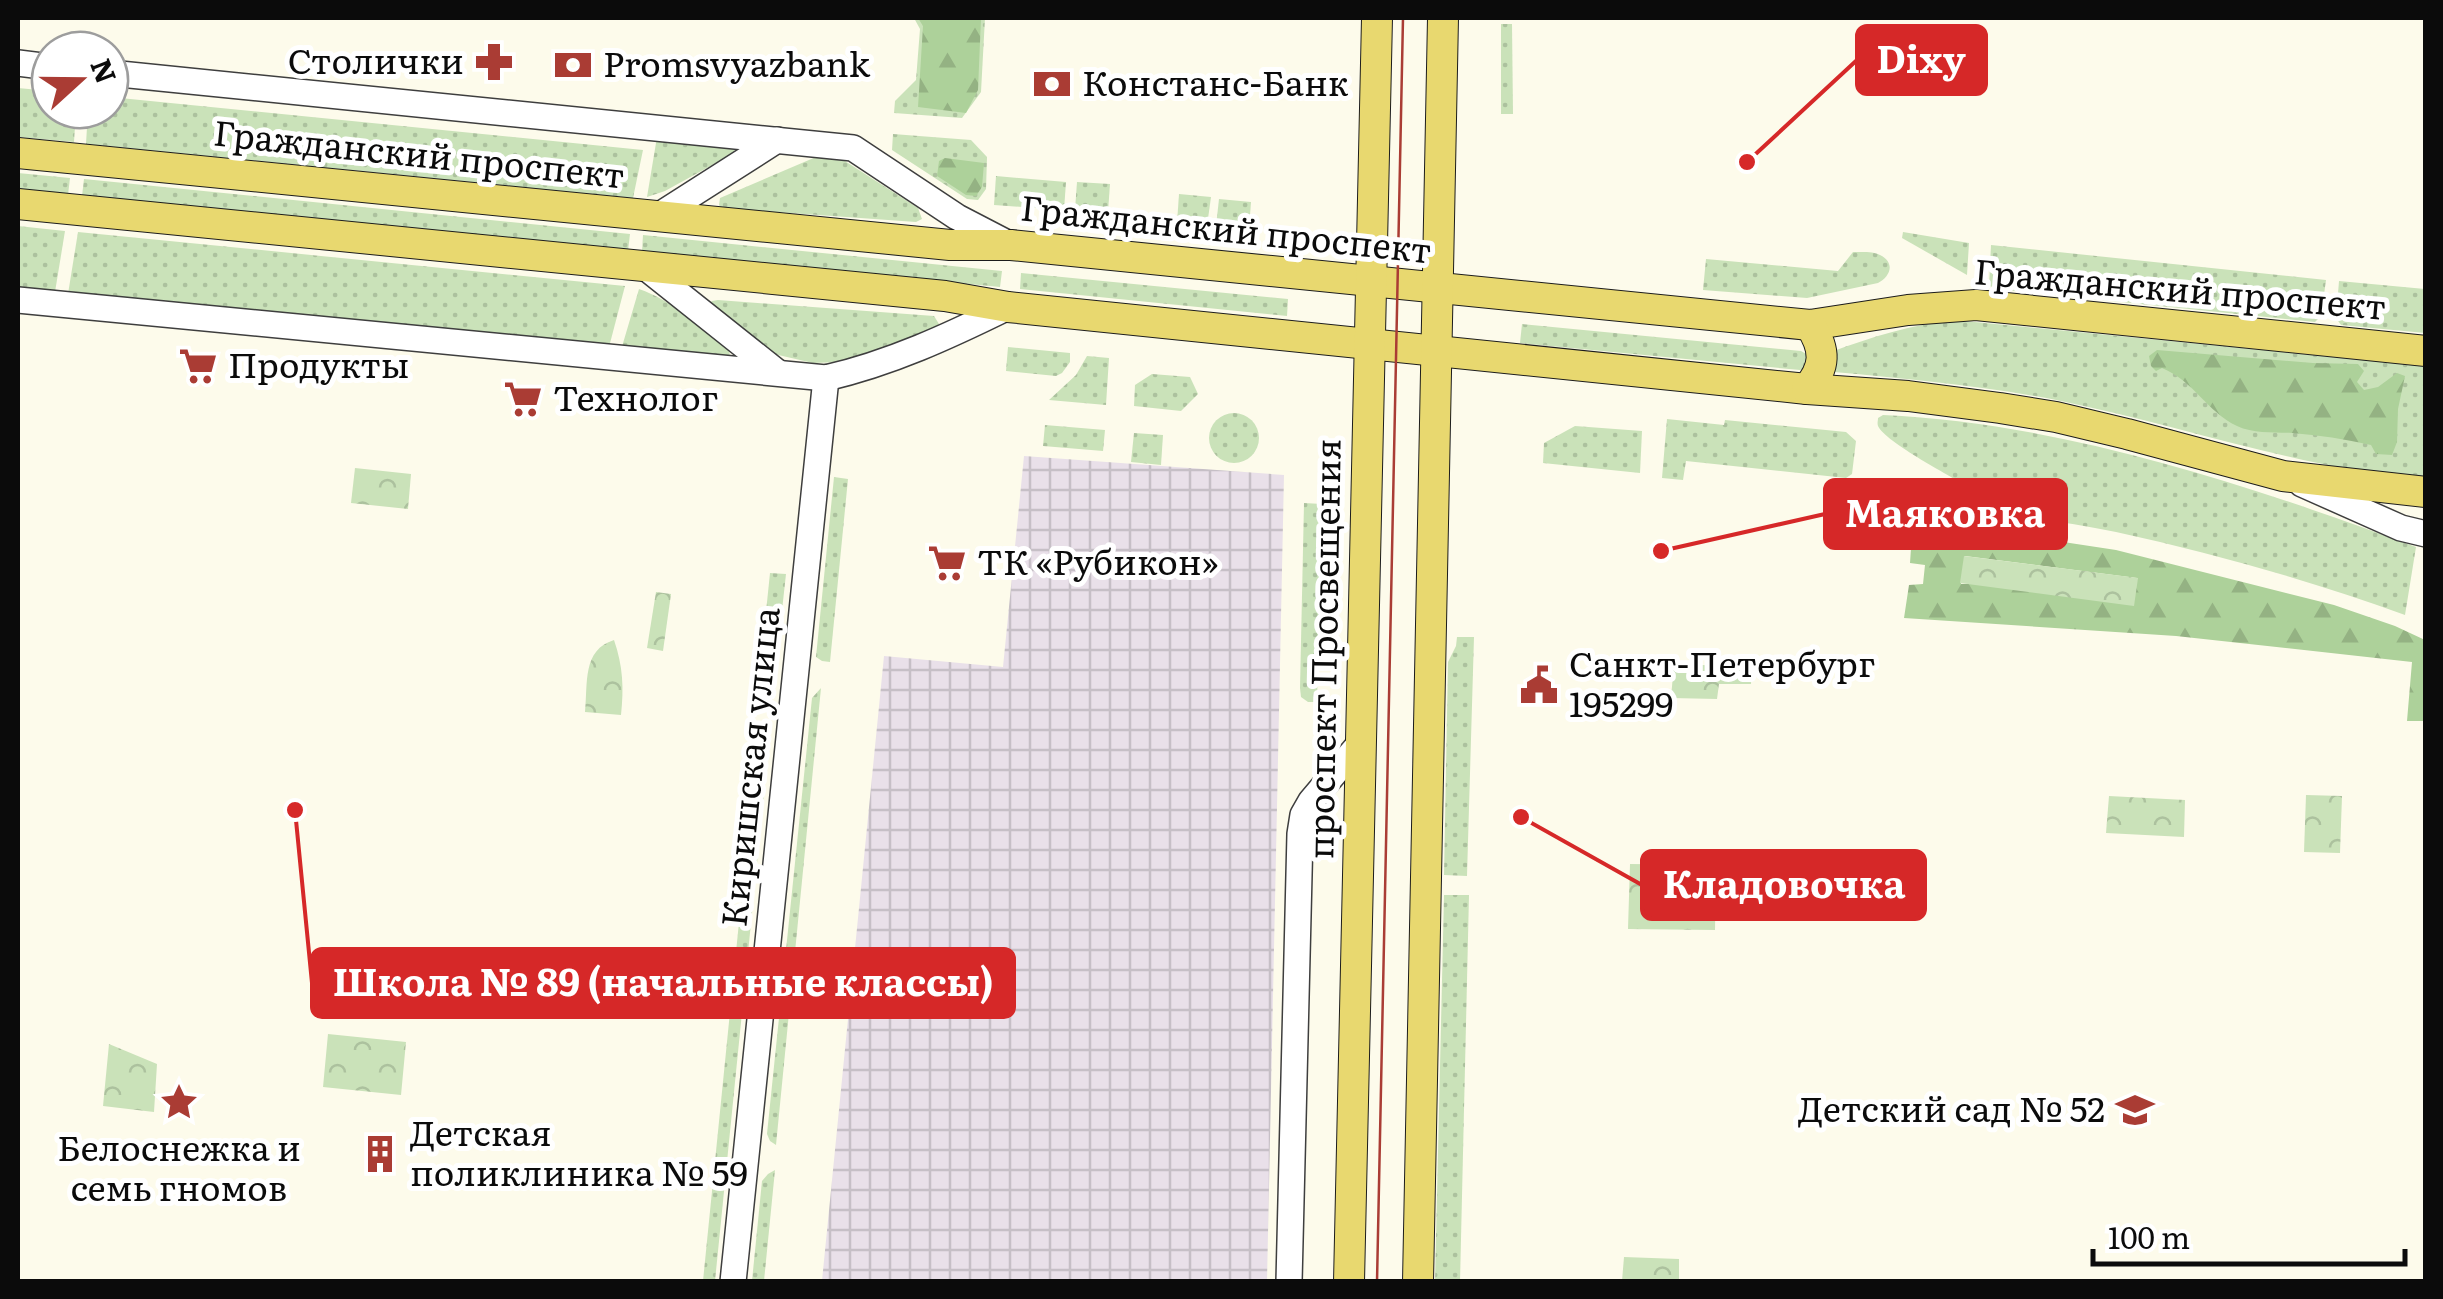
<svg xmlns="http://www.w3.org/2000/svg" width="2443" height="1299" viewBox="0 0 2443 1299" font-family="Literata,serif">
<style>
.industrial{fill:url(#industrial-grid)}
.grass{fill:url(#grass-dots)}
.forest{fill:url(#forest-firs);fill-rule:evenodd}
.park{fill:url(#park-crowns)}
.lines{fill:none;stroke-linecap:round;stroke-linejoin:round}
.minor-casing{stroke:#3e3e3e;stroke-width:28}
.major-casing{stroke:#1c1c1c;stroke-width:32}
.minor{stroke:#fff;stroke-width:25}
.major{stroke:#e8d86f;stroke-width:30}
.tram{stroke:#aa3c34;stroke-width:2.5}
.labels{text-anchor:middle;stroke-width:10;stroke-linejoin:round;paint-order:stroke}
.poi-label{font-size:35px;fill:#0b0b0b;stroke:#fff;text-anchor:start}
.street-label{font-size:35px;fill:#0b0b0b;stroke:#fff}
.leader{fill:none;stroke:#d62828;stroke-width:4}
.callout-dot{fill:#d62828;stroke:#fff;stroke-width:4}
.callout{fill:#d62828;stroke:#d62828;stroke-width:4}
.callout-label{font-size:38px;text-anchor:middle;font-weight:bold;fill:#fff}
</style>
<defs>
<pattern id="industrial-grid" width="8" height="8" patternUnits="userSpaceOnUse" patternTransform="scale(2.5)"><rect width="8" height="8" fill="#e9e0e9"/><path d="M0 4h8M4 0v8" fill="none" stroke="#c6bfc6"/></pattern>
<pattern id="grass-dots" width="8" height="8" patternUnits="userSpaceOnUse" patternTransform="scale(2.5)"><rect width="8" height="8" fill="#cae2b9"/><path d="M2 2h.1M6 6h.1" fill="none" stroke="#acc19e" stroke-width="1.8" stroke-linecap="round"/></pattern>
<pattern id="forest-firs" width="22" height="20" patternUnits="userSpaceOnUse" patternTransform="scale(2.5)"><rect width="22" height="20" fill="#add19a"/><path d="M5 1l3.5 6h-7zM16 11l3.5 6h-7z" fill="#94b283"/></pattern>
<pattern id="park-crowns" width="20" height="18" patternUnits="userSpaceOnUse" patternTransform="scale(2.5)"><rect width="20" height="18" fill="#cae2b9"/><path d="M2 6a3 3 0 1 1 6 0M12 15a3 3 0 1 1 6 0" fill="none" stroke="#acc19e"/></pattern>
</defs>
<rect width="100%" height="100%" fill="#fdfbeb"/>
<path class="industrial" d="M 1024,456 L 1284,475 L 1267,1281 L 822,1281 L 884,656 L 1003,667 Z"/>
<g class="grass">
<path d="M 914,18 L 985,18 L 981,92 L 962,118 L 894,113 L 895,101 L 916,80 L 920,29 Z"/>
<path d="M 1501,24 L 1512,24 L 1513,114 L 1501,114 Z"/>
<path d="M 18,88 L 50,91 L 50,110 L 76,110 L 74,142 L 18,137 Z"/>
<path d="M 110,97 L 643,150 L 633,198 L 86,144 L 88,110 L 110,110 Z"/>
<path d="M 893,134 L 971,140 L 987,157 L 986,189 L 978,200 L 967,199 L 892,150 Z"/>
<path d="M 657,137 L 735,147 L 734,153 L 665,191 L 647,197 Z"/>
<path d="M 823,154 L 834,154 L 918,208 L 922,219 L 916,222 L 721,208 L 719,205 L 720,198 Z"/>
<path d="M 18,173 L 70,178 L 68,195 L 18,190 Z"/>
<path d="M 996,176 L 1066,182 L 1064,210 L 994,205 Z"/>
<path d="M 84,179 L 630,234 L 628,251 L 82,196 Z"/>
<path d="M 1077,182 L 1110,184 L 1108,212 L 1075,210 Z"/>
<path d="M 1179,194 L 1211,197 L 1207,226 L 1177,223 Z"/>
<path d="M 1219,199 L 1251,202 L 1249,229 L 1216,226 Z"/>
<path d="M 18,226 L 65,231 L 55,292 L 18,289 Z"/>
<path d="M 78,232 L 625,286 L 609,347 L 68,294 Z"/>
<path d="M 1903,232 L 1969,243 L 1967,275 L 1902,238 Z"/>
<path d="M 643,235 L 1002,271 L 1000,287 L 642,252 Z"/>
<path d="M 1991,245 L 2326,280 L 2321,316 L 2315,322 L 2006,290 L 1989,286 Z"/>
<path d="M 1853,252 C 1860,252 1874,251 1880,255 C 1896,263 1890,277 1878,283 L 1807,298 L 1703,290 L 1706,259 L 1838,271 Z"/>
<path d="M 1021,273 L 1288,299 L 1287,316 L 1020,289 Z"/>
<path d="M 2339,281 L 2425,289 L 2425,333 L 2341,325 L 2336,318 Z"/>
<path d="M 639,289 C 672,300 701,328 729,349 L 730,357 L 621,350 Z"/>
<path d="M 718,300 L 934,316 L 939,324 L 935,332 L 839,362 L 813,363 L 774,354 L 712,314 L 709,304 L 712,301 Z"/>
<path d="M 1954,320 L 2425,366 L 2425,480 C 2301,468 2182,426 2061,401 C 1986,386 1910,379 1834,372 L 1831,352 C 1871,337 1911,325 1954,320 Z"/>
<path d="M 1522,324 L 1801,351 L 1808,355 L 1807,368 L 1800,370 L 1520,343 Z"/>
<path d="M 1008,347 L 1070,353 L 1070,362 L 1062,373 L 1056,376 L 1006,371 Z"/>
<path d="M 1087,356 L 1109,358 L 1106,405 L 1049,400 L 1076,375 Z"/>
<path d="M 1152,374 L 1190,377 L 1198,394 L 1181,411 L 1134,406 L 1135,385 Z"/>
<circle cx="1234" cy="438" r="25"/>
<path d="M 1883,415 C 2062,423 2249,485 2416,547 L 2405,615 C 2311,581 2213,553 2116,532 C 2068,522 2019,516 1971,509 L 1972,489 C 1954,478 1885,442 1878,426 C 1877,423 1878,421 1878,418 Z"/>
<path d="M 1667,419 L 1724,425 L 1725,420 L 1846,432 L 1856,441 L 1852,474 L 1846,478 L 1686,461 L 1683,480 L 1662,478 Z"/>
<path d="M 1045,425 L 1105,430 L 1103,451 L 1043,446 Z"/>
<path d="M 1575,426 L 1642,431 L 1640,473 L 1543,463 L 1544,443 Z"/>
<path d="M 1134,433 L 1163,435 L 1161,465 L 1131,462 Z"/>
<path d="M 834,477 L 848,479 L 830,662 L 822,661 L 816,657 Z"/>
<path d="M 1304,503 L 1322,504 L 1317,702 L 1308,702 L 1301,697 L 1300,688 Z"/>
<path d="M 770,573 L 786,574 L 771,711 L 756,709 Z"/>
<path d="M 1457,637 L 1474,637 L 1467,876 L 1444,875 L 1448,662 L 1456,646 Z"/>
<path d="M 821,688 L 776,1145 L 770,1141 L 767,1134 L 812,698 Z"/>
<path d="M 758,733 L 770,734 L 715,1281 L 703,1281 Z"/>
<path d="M 1444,895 L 1469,895 L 1460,1282 L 1435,1281 Z"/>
<path d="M 775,1170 L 764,1281 L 752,1281 L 762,1181 L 768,1174 Z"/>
</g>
<g class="forest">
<path d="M 918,18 L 981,18 L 978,90 L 966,113 L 918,107 L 923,26 Z"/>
<path d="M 945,158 L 984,163 L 982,187 L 976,196 L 966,195 L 937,176 L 939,161 Z"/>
<path d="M 2157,350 L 2313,363 L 2358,364 L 2364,371 L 2357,382 L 2364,390 L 2378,387 L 2397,373 L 2405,376 L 2398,409 L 2397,442 L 2392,455 L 2376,454 L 2371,445 C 2345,439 2319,435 2292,433 C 2274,432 2254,434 2237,426 C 2207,412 2194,381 2162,368 L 2156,371 L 2151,366 L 2149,356 Z"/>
<path d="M 1913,519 L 2116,550 L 2334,605 L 2395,626 L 2425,640 L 2425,721 L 2407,721 L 2412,662 L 2176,636 L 1904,618 L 1909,585 L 1923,584 L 1925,565 L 1910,563 ZM 1965,556 L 2137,578 L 2138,579 L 1961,584 Z"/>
</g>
<g class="park">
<path d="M 355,468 L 411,474 L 408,509 L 351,503 Z"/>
<path d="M 1964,556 L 2138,578 L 2134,606 L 1960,583 Z"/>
<path d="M 656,592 L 671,594 L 663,651 L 647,648 Z"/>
<path d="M 614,640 C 623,666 624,688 621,715 L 585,712 C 588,683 582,650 614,640 Z"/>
<path d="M 1752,655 L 1751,684 L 1719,684 L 1717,699 L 1671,698 L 1674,663 L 1717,666 Z"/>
<path d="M 2306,795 L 2342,796 L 2340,853 L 2304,852 Z"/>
<path d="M 2109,796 L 2185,800 L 2184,837 L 2106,833 Z"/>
<path d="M 1630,864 L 1716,865 L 1715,930 L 1628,929 Z"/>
<path d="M 328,1034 L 406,1042 L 401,1095 L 323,1087 Z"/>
<path d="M 109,1044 L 157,1064 L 154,1112 L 103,1106 Z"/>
<path d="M 1624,1257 L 1679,1259 L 1679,1281 L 1622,1281 Z"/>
</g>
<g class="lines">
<g class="minor-casing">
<g id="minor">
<path d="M 18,63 L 50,67"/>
<path d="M 110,73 L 853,148 L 957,217 L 1009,244"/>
<path d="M 658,216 L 777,140"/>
<path d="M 645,267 L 777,372"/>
<path d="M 18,300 L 826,378 C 891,363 949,336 1008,307"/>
<path d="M 2302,484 L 2401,528 L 2426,534"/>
<path d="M 733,1282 L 826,378"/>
<path d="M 1289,1282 L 1300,834 L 1303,815 L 1311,801 L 1361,742"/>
</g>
</g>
<g class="major-casing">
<g id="major">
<path d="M 18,153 L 950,245 L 1011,245 L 1810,325 L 1908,310 L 1976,305 L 2426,351"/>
<path d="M 18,204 L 945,296 L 1008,307 L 1807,389 L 1908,396 L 2000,408 L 2056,417 L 2127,434 L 2283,476 L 2426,492"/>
<path d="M 1807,389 C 1826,367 1826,350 1810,325"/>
<path d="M 1349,1282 L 1377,18"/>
<path d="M 1418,1282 L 1443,18"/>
</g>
</g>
<use href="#minor" class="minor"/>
<use href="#major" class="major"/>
<path class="tram" d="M 1377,1282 L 1403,18"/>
</g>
<defs>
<g id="pharmacy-bare" transform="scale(3)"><path d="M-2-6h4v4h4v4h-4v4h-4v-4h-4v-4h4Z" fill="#aa3c34" stroke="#fff" stroke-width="2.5" paint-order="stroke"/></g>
<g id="bank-bare" transform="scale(3)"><path d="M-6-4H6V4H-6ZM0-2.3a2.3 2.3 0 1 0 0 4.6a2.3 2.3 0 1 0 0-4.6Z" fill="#aa3c34" stroke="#fff" stroke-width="2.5" paint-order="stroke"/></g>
<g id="supermarket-bare" transform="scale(3)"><path d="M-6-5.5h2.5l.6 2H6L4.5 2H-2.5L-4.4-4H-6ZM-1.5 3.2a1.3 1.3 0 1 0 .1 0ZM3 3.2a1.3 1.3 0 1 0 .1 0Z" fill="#aa3c34" stroke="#fff" stroke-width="2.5" paint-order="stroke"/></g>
<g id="civic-bare" transform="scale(3)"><path d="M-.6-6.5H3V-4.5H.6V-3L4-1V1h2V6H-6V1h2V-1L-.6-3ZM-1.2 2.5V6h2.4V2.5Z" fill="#aa3c34" stroke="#fff" stroke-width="2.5" paint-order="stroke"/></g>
<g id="sight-bare" transform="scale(3)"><path d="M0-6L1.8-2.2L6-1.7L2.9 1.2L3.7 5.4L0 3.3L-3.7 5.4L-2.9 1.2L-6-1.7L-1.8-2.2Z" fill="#aa3c34" stroke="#fff" stroke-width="2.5" paint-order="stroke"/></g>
<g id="school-bare" transform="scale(3)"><path d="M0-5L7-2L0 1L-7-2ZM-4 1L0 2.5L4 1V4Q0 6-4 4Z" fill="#aa3c34" stroke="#fff" stroke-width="2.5" paint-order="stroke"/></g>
<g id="building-bare" transform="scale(3)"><path d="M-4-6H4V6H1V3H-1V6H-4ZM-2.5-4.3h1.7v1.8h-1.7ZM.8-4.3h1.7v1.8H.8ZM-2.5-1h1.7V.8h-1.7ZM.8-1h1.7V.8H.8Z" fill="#aa3c34" stroke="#fff" stroke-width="2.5" paint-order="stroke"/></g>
</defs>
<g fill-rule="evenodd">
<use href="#pharmacy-bare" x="494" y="62"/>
<use href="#bank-bare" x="573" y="65"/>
<use href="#bank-bare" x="1052" y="84"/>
<use href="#supermarket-bare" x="198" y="366"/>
<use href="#supermarket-bare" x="523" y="399"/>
<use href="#supermarket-bare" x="947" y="563"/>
<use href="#civic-bare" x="1539" y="685"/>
<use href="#sight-bare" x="179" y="1102"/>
<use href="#school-bare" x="2135" y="1110"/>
<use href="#building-bare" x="380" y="1154"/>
</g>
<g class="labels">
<g class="poi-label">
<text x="464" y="74" text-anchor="end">Столички</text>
<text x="603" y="77">Promsvyazbank</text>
<text x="1082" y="96">Констанс-Банк</text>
<text x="228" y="378">Продукты</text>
<text x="553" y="411">Технолог</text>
<text x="977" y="575">ТК «Рубикон»</text>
<text x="1569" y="677">Санкт-Петербург<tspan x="1569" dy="40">195299</tspan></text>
<text x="2105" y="1122" text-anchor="end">Детский сад № 52</text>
<text x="410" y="1146">Детская<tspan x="410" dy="40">поликлиника № 59</tspan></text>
<text x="179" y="1161" text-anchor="middle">Белоснежка и<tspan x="179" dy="40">семь гномов</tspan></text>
</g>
<g class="street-label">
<text transform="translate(419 155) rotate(6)" y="12">Гражданский проспект</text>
<text transform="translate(1226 230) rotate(6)" y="12">Гражданский проспект</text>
<text transform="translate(2180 290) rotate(5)" y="12">Гражданский проспект</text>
<text transform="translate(1325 649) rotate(-89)" y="12">проспект Просвещения</text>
<text transform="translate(751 767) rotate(-84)" y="12">Киришская улица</text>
</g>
</g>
<path class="leader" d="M1747 162L1857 60M1661 551L1825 514M1521 817L1642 885M295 810L312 983"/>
<g class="callout-dot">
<circle cx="1747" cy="162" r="10"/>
<circle cx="1661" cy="551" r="10"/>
<circle cx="1521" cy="817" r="10"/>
<circle cx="295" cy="810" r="10"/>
</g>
<g class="callout">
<rect x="1857" y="26" width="129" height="68" rx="10"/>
<rect x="1825" y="480" width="241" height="68" rx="10"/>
<rect x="1642" y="851" width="283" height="68" rx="10"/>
<rect x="312" y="949" width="702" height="68" rx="10"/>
</g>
<g class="callout-label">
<text x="1921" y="73">Dixy</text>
<text x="1945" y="527">Маяковка</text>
<text x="1784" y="898">Кладовочка</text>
<text x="663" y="996">Школа № 89 (начальные классы)</text>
</g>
<rect width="2443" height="1299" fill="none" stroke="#0b0b0b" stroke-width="40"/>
<g transform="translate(80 80) rotate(69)"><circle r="48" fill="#ffffff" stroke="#9d9d9d" stroke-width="2.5"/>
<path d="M0-8L18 38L0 25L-18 38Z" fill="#aa3c34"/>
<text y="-15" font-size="28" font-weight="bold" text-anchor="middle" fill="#0b0b0b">N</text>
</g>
<path d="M2093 1249v15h312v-15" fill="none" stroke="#0b0b0b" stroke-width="5"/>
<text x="2108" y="1249" font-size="30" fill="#0b0b0b" stroke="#ffffff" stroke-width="8" paint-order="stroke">100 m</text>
</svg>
